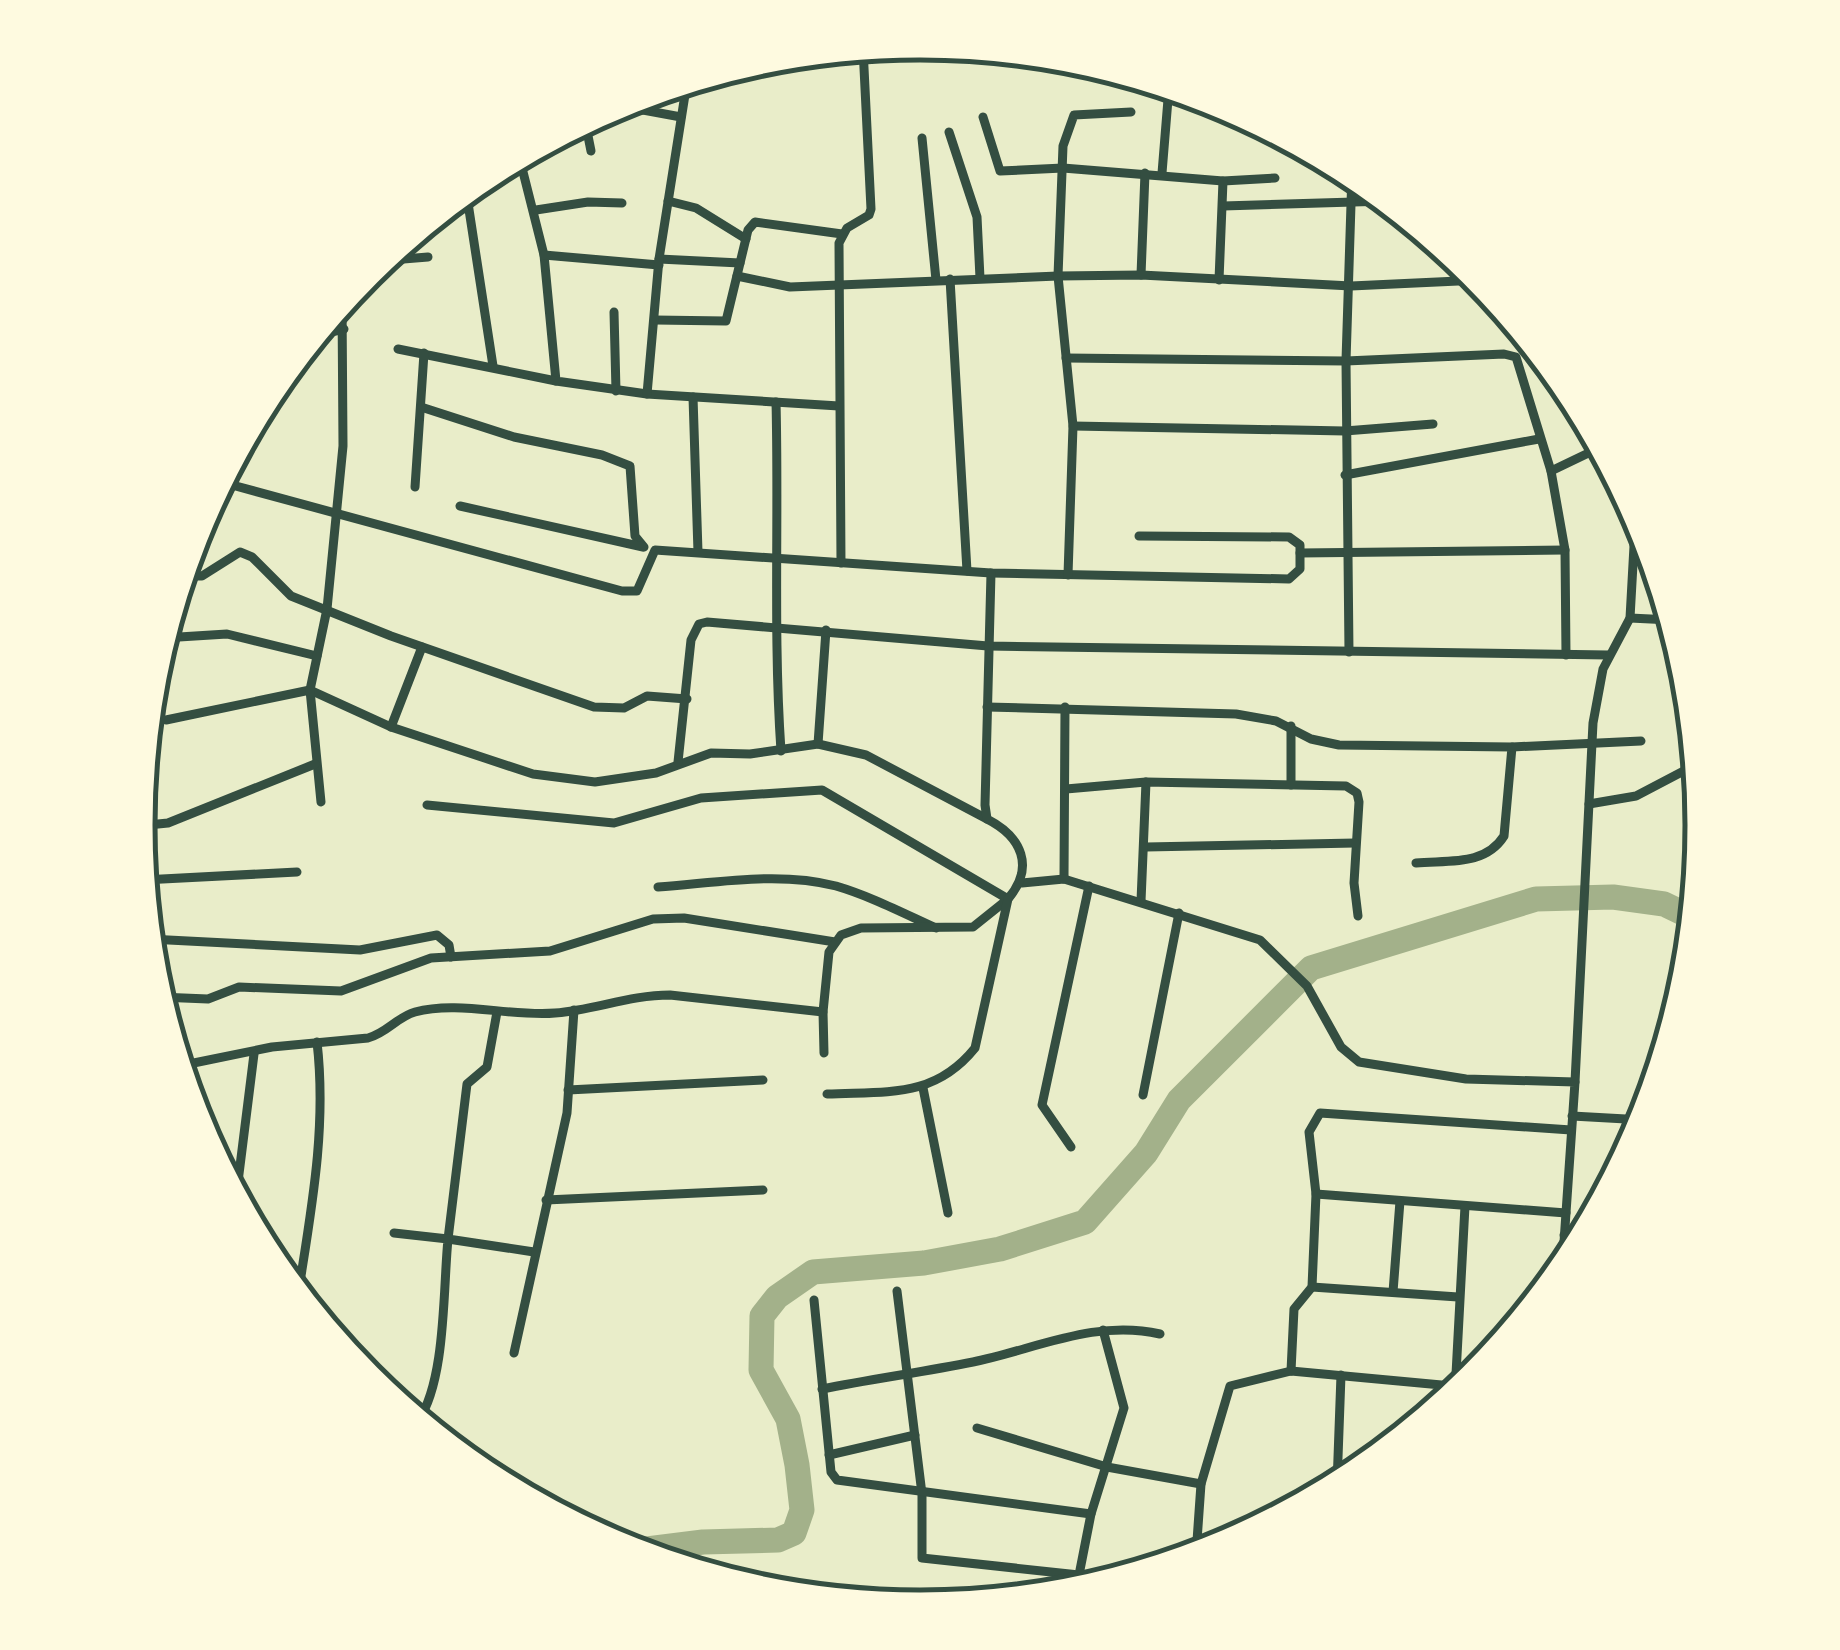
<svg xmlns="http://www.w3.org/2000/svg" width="1840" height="1650" viewBox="0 0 1840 1650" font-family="'Titillium Web',sans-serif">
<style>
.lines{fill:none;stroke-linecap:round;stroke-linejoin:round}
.river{stroke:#a3b18a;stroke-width:25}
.minor{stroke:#344e41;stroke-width:9}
.rim{fill:none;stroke:#344e41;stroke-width:5}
</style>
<rect width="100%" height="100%" fill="#e9edc9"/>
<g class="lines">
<path class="river" d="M 631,1551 L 703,1542 L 778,1540 L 794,1533 L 802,1510 L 797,1465 L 788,1419 L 761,1370 L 762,1316 L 777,1297 L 813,1272 L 924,1263 L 1000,1249 L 1085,1222 L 1146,1153 L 1179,1100 L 1311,968 L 1536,899 L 1613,897 L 1664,904 L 1693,918"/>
<g class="minor">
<path d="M 1001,51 L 1007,54"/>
<path d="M 636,97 L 643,110 L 681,117"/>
<path d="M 983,117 L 1000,171 L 1063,168 L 1223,181 L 1275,178"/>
<path d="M 585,121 L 591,151"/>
<path d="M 949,132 L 977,217 L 980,278"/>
<path d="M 922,138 L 936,280"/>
<path d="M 519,156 L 544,255 L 556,381 L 647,394 L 839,406"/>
<path d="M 1162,173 L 1169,87"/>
<path d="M 466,190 L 493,366"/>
<path d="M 668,201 L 696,208 L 746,239"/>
<path d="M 1223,206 L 1387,201"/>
<path d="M 536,210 L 588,202 L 622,203"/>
<path d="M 544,255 L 659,265"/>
<path d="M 659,259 L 740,263"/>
<path d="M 379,261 L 428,257"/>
<path d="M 1141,275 L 1145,173"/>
<path d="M 737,276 L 790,287 L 1058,276 L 1141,275 L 1351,286 L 1480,280"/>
<path d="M 950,279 L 967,571"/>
<path d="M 1219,280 L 1223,181"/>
<path d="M 614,312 L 616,391"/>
<path d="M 655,320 L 726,321 L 748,230 L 755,222 L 842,234"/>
<path d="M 314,336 L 344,329"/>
<path d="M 398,349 L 556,381"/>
<path d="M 1066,358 L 1346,361 L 1504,354 L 1516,357 L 1551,471 L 1565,550 L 1566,655"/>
<path d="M 647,394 L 659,259 L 687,82"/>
<path d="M 693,397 L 698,552"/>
<path d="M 776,402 C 779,518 773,635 781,751"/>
<path d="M 421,407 L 514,437 L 602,455 L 630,466 L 635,536 L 644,547"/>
<path d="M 1073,426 L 1345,431 L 1433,424"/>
<path d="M 1551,471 L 1601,447"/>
<path d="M 1345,475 L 1539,439"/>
<path d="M 221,482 L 622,591 L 637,591 L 655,550 L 991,573 L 1289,579 L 1300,569 L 1300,545 L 1289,537 L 1139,536"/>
<path d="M 415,487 L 424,353"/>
<path d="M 460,506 L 643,547"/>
<path d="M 1300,553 L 1565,550"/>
<path d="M 1635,556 L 1652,557"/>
<path d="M 841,563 L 839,243 L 847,228 L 869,215 L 871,209 L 863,48"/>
<path d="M 1068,575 L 1073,426 L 1058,276 L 1063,146 L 1074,115 L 1131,112"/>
<path d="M 182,576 L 202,576 L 240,552 L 252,557 L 291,596 L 391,636 L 594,707 L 624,708 L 647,696 L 687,699"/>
<path d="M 1630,618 L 1671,620"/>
<path d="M 163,638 L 227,634 L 317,656"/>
<path d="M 1349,652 L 1346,361 L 1352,173"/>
<path d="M 987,707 L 1236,714 L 1276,721 L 1311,739 L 1339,745 L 1512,747 L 1504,836 C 1485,866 1449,860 1416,863"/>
<path d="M 166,720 L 310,690 L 391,727 L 533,774 L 595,782 L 656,773 L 711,753 L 750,754 L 818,744 L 866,755 L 987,819"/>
<path d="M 1291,726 L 1291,785"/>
<path d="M 391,727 L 422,647"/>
<path d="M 818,744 L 826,630"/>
<path d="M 1512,747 L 1641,741"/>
<path d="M 678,762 L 691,640 L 699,624 L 707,622 L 988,646 L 1608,655"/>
<path d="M 1066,789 L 1146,782 L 1346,786 L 1357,793 L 1359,802 L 1354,883 L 1358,916"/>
<path d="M 321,802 L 310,690 L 327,609 L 343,446 L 342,302"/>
<path d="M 1589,804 L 1636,796 L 1697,764"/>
<path d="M 138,826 L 168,823 L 315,764"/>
<path d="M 1146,847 L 1355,843"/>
<path d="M 1064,879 L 1065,707"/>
<path d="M 143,880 L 297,872"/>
<path d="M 1022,883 L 1064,879 L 1260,940 L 1307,986 L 1341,1047 L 1359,1062 L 1466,1079 L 1575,1082 L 1562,1271"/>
<path d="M 658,887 C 716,883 779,871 836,886 C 870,896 903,913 936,928"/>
<path d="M 1141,901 L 1146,782"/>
<path d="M 149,939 L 360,950 L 437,935 L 449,945 L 451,957"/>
<path d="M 159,997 L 208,999 L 239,987 L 341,991 L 431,958 L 550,951 L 653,919 L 684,918 L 835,942"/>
<path d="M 497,1012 L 487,1067 L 467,1084 L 448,1239 L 534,1252"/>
<path d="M 823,1012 L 824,1053"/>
<path d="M 179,1066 L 272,1047 L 368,1038 C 387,1033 397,1017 415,1012 C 458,1000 510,1017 555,1013 C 594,1010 630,995 670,995 L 823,1012 L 829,952 L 841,935 L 861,928 L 973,927 L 1008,899 L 822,790 L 701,798 L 614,823 L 427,805"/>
<path d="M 1575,1082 L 1593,723 L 1603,669 L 1630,618 L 1635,528"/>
<path d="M 923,1088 L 948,1213"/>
<path d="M 568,1090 L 763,1080"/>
<path d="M 827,1094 C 886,1091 934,1099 975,1048 L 1008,899 C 1035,867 1022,837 987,819 L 985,805 L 991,573"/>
<path d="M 1143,1095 L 1179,913"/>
<path d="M 1572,1116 L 1644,1120"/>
<path d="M 1071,1147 L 1042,1105 L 1089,886"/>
<path d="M 1316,1194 L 1566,1213"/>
<path d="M 236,1198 L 254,1054"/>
<path d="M 546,1200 L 763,1190"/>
<path d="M 394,1233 L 448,1239 C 443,1289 446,1381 418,1421"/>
<path d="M 1564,1235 L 1583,1236"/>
<path d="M 1312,1287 L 1458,1297"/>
<path d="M 897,1291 L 922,1494 L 922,1558 L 1079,1575 L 1133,1574"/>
<path d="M 1393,1292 L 1400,1201"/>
<path d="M 298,1295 C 311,1211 327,1128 317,1042"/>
<path d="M 814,1300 L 831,1472 L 837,1480 L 1091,1514"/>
<path d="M 514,1353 L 567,1113 L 574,1010"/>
<path d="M 357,1367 L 358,1363"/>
<path d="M 1291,1371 L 1294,1309 L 1312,1287 L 1316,1194 L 1309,1132 L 1320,1113 L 1571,1130"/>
<path d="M 822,1389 C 872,1379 923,1372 973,1362 C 1036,1349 1095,1319 1160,1334"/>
<path d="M 1455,1393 L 1465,1206"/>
<path d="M 977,1428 L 1107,1467 L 1201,1484"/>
<path d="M 829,1455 L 915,1435"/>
<path d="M 1338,1472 L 1359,1472"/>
<path d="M 1337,1485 L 1341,1375"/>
<path d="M 1196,1555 L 1201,1484 L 1230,1386 L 1291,1371 L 1463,1387"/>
<path d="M 1079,1575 L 1091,1514 L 1124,1408 L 1103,1330"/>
</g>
</g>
<path d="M0 0H1840V1650H0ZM155 825a765 765 0 1 1 1530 0a765 765 0 1 1-1530 0Z" fill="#fefae0" fill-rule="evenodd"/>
<path class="rim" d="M155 825a765 765 0 1 1 1530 0a765 765 0 1 1-1530 0Z"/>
</svg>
